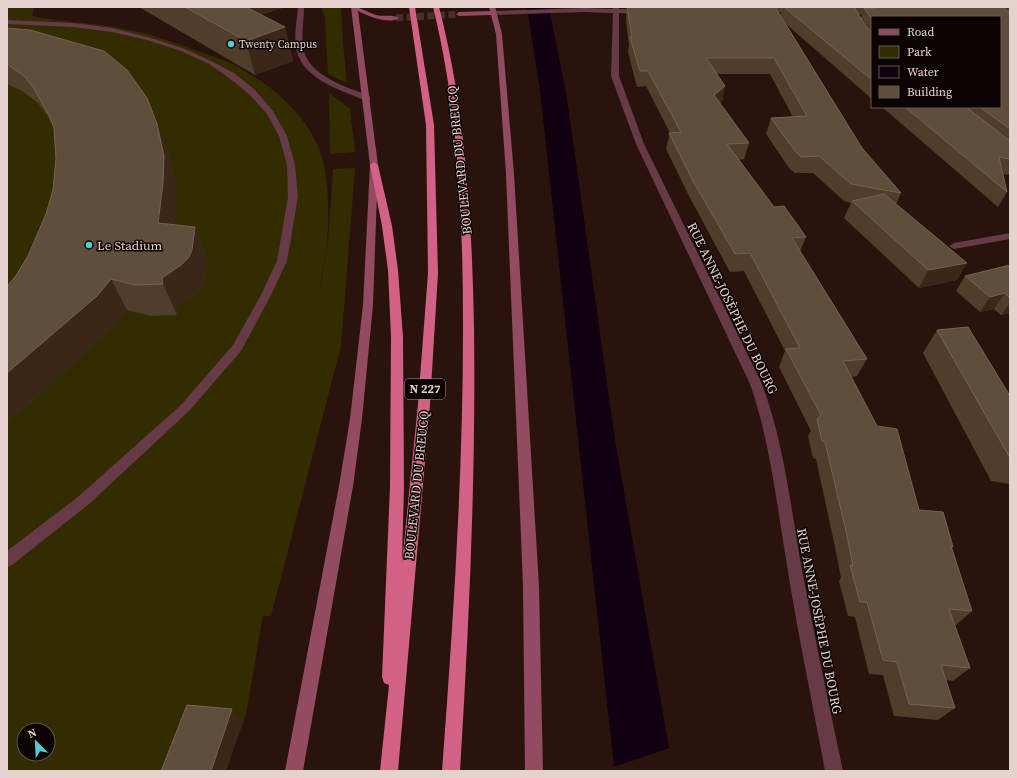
<svg xmlns="http://www.w3.org/2000/svg" width="1017" height="778" viewBox="0 0 1017 778" font-family="'Source Serif 4',serif">
<style>
.green{fill:#322c00;fill-rule:evenodd}
.water{fill:#110010}
.lines{fill:none;stroke-linecap:round;stroke-linejoin:round}
.secondary-tunnel{stroke:#47302a;stroke-width:7;stroke-dasharray:7 3.5;stroke-linecap:butt}
.lane{fill:#673a47;fill-rule:evenodd}
.street{fill:#673a47;fill-rule:evenodd}
.secondary{fill:#924b60;fill-rule:evenodd}
.highway{fill:#d16185;fill-rule:evenodd}
.wall{fill:#503e2a;fill-rule:evenodd}
.shaded-wall{fill:#3b2617}
.building{fill:#604e3c;stroke:#756352}
.poi-dot{fill:#51ccd1;stroke:#0c0402;stroke-width:1.5}
.labels{text-anchor:middle;stroke-width:3;stroke-linejoin:round;paint-order:stroke}
.far-poi-label{font-size:11px;fill:#e4d2cd;stroke:#0c0402;text-anchor:start}
.shield{fill:#0c0402;stroke:#a39490;stroke-width:1}
.shield-label{font-size:12px;font-weight:bold;fill:#e4d2cd}
.street-label{font-size:13px;fill:#e4d2cd;stroke:#0c0402}
.poi-label{font-size:13px;fill:#e4d2cd;stroke:#0c0402;text-anchor:start}
</style>
<rect width="100%" height="100%" fill="#2b130d"/>
<g class="green">
<path d="M 7,7 L 34,7 L 32,16 C 58,22 86,22 113,27 C 141,31 170,40 197,51 C 210,56 224,59 236,66 C 277,88 317,123 325,170 C 329,194 329,219 327,243 C 326,259 321,275 320,291 L 328,242 L 333,169 L 355,168 L 341,346 L 271,616 L 263,616 L 246,714 L 226,771 L 7,771 ZM 24,730 L 48,730 L 48,754 L 24,754 Z"/>
<path d="M 321,7 L 341,7 L 343,44 L 347,83 L 328,74 L 325,18 Z"/>
<path d="M 329,93 L 350,109 L 355,152 L 330,154 Z"/>
</g>
<path class="water" d="M 527,7 L 549,7 L 567,98 L 615,440 L 669,748 L 614,767 L 540,91 Z"/>
<g class="lines">
<path class="secondary-tunnel" d="M 396,18 L 459,14"/>
<g class="lane">
<path d="M 298,7 L 304,7 C 304,20 301,34 303,47 C 307,76 347,87 370,96 L 370,100 L 364,100 C 340,90 300,78 296,47 C 294,34 297,20 298,7 Z"/>
<path d="M 7,20 L 73,23 L 112,28 L 151,38 L 185,49 L 213,62 L 234,73 L 255,90 L 273,111 L 287,136 L 295,165 L 298,197 L 287,261 L 271,295 L 241,351 L 189,411 L 89,504 L 12,565 L 7,567 L 7,551 L 79,496 L 181,405 L 233,345 L 261,295 L 277,261 L 288,197 L 287,165 L 279,136 L 267,114 L 249,94 L 228,77 L 209,64 L 181,51 L 147,40 L 112,32 L 73,27 L 7,24 Z"/>
</g>
<g class="street">
<path d="M 613,7 L 619,7 L 619,9 L 643,10 L 646,12 L 643,14 L 619,13 L 619,76 L 644,144 L 762,384 C 783,441 790,500 800,559 C 813,630 828,700 843,771 L 825,771 C 812,700 797,630 786,559 C 776,500 770,441 750,384 L 636,144 L 611,76 L 613,13 L 584,12 L 494,15 L 491,13 L 494,11 L 584,8 L 613,9 Z"/>
<path d="M 1010,233 L 1010,239 L 954,249 L 949,246 L 954,243 Z"/>
</g>
<g class="secondary">
<path d="M 351,7 C 361,7 367,12 376,15 C 384,17 393,14 399,18 C 389,25 368,16 358,11 L 378,165 L 373,305 L 362,419 L 353,486 L 303,771 L 285,771 L 339,486 L 350,419 L 363,305 L 370,165 Z"/>
<path d="M 489,7 L 495,7 L 502,34 L 514,174 L 539,586 L 543,771 L 525,771 L 523,586 L 506,174 L 496,34 L 491,15 L 459,16 L 456,14 L 459,12 L 490,11 Z"/>
</g>
<g class="highway">
<path d="M 409,7 L 415,7 L 434,125 L 438,273 L 430,404 L 398,771 L 380,771 L 389,685 L 384,683 L 382,677 L 390,486 L 391,337 L 388,270 L 382,226 L 370,165 L 374,162 L 378,165 L 392,226 L 398,270 L 403,337 L 404,486 L 402,563 L 418,404 L 428,273 L 426,125 Z"/>
<path d="M 433,7 L 439,7 C 466,111 472,221 474,328 C 476,476 469,624 460,771 L 442,771 C 453,624 463,476 463,329 C 463,221 459,112 433,7 Z"/>
</g>
</g>
<g class="wall">
<path d="M 139,7 L 285,7 L 261,15 L 285,27 L 293,61 L 255,75 Z"/>
<path d="M 627,7 L 1010,7 L 1010,175 L 1003,174 L 1007,192 L 998,207 L 882,107 L 1000,107 L 872,17 L 872,99 L 786,24 L 862,148 L 901,193 L 896,204 L 957,280 L 919,288 L 844,218 L 851,203 L 844,201 L 813,173 L 795,173 L 789,168 L 766,134 L 771,118 L 793,117 L 770,74 L 717,74 L 725,86 L 722,102 L 720,103 L 749,143 L 744,159 L 739,160 L 774,207 L 806,237 L 800,252 L 867,359 L 857,376 L 851,377 L 919,510 L 953,547 L 951,548 L 972,611 L 956,625 L 954,625 L 970,668 L 953,681 L 946,680 L 955,708 L 938,720 L 894,716 L 883,675 L 869,674 L 855,617 L 848,616 L 839,581 L 841,578 L 835,547 L 816,459 L 813,458 L 808,436 L 811,431 L 779,367 L 785,351 L 744,271 L 730,272 L 690,198 L 666,149 L 670,133 L 646,86 L 637,87 L 628,52 L 629,45 L 626,21 ZM 778,12 L 781,12 L 780,15 ZM 858,14 L 862,15 L 860,19 Z"/>
<path d="M 7,28 L 169,153 L 176,186 L 176,213 L 174,225 L 195,227 L 207,258 L 205,281 L 202,287 L 194,295 L 176,308 L 177,315 L 151,316 L 127,310 L 114,327 L 30,403 L 7,421 L 7,286 L 15,277 L 28,256 L 46,214 L 53,190 L 56,158 L 54,128 L 47,115 L 38,103 L 22,91 L 7,84 Z"/>
<path d="M 1010,265 L 1010,313 L 1001,315 L 994,309 L 980,312 L 956,291 L 965,276 Z"/>
<path d="M 937,330 L 1010,396 L 1010,484 L 991,481 L 923,353 Z"/>
</g>
<g class="shaded-wall">
<path d="M 223,7 L 285,7 L 228,25 Z"/>
<path d="M 285,27 L 293,61 L 255,75 L 246,41 Z"/>
<path d="M 725,86 L 722,102 L 711,111 L 714,95 Z"/>
<path d="M 157,124 L 169,153 L 176,186 L 176,213 L 171,254 L 158,223 Z"/>
<path d="M 195,227 L 207,258 L 205,281 L 202,287 L 194,295 L 176,308 L 177,315 L 163,284 L 162,278 Z"/>
<path d="M 967,263 L 957,280 L 919,288 L 928,270 Z"/>
<path d="M 111,279 L 127,310 L 114,327 L 30,403 L 7,421 L 7,373 Z"/>
<path d="M 1005,293 L 994,309 L 980,312 L 990,297 Z"/>
<path d="M 1010,303 L 1010,313 L 1001,315 Z"/>
<path d="M 232,709 L 243,721 L 226,771 L 211,771 Z"/>
</g>
<g class="building">
<path d="M 185,7 L 246,7 L 285,27 L 246,41 Z"/>
<path d="M 627,7 L 775,7 L 862,148 L 901,193 L 851,184 L 819,156 L 801,157 L 795,151 L 771,118 L 807,116 L 774,58 L 706,58 L 725,86 L 714,95 L 749,143 L 727,144 L 774,207 L 784,206 L 806,237 L 792,238 L 867,359 L 843,361 L 877,426 L 897,429 L 919,510 L 943,512 L 953,547 L 951,546 L 972,611 L 949,609 L 970,668 L 941,665 L 955,708 L 909,704 L 897,662 L 883,660 L 867,602 L 860,602 L 850,565 L 853,566 L 846,531 L 825,442 L 822,441 L 817,419 L 821,415 L 786,349 L 800,348 L 750,253 L 735,254 L 693,181 L 669,133 L 681,132 L 648,71 L 640,71 L 630,37 L 632,37 Z"/>
<path d="M 784,7 L 854,7 L 866,27 L 872,32 L 872,80 Z"/>
<path d="M 877,7 L 1005,7 L 1005,11 L 1010,11 L 1010,129 L 980,107 L 1000,107 L 1000,17 L 872,17 L 872,19 L 864,8 L 877,8 Z"/>
<path d="M 7,28 L 30,30 L 104,51 L 127,70 L 147,98 L 157,124 L 164,156 L 163,183 L 158,223 L 195,227 L 192,250 L 189,257 L 181,265 L 162,278 L 163,284 L 135,285 L 111,279 L 97,296 L 7,373 L 7,286 L 15,277 L 28,256 L 46,214 L 53,190 L 56,158 L 54,128 L 50,117 L 33,87 L 24,76 L 7,64 Z"/>
<path d="M 905,107 L 966,107 L 1010,141 L 1010,159 L 999,157 L 1007,192 Z"/>
<path d="M 884,194 L 967,263 L 928,270 L 852,201 Z"/>
<path d="M 1010,265 L 1010,298 L 1005,293 L 990,297 L 965,276 Z"/>
<path d="M 968,327 L 1010,396 L 1010,458 L 937,330 Z"/>
<path d="M 187,705 L 232,709 L 211,771 L 161,771 Z"/>
</g>
<g class="poi-dot">
<circle cx="231" cy="44" r="4"/>
<circle cx="89" cy="245" r="4"/>
</g>
<g class="labels">
<g class="far-poi-label">
<text x="239" y="48">Twenty Campus</text>
</g>
<rect class="shield" x="405" y="379" width="40" height="20" rx="3"/>
<g class="shield-label">
<text x="425" y="393">N 227</text>
</g>
<g class="street-label">
<text transform="translate(459 160) rotate(-96)" y="5">BOULEVARD DU BREUCQ</text>
<text transform="translate(733 308) rotate(64)" y="5">RUE ANNE-JOSÈPHE DU BOURG</text>
<text transform="translate(416 485) rotate(-84)" y="5">BOULEVARD DU BREUCQ</text>
<text transform="translate(820 621) rotate(79)" y="5">RUE ANNE-JOSÈPHE DU BOURG</text>
</g>
<g class="poi-label">
<text x="97" y="250">Le Stadium</text>
</g>
</g>
<rect width="1017" height="778" fill="none" stroke="#e4d2cd" stroke-width="16"/>
<rect x="871" y="16" width="130" height="92" fill="#0c0402" stroke="#625653"/>
<rect x="879" y="29" width="20" height="6" fill="#924b60" stroke="#625653"/>
<text x="907" y="36" font-size="12" fill="#e4d2cd">Road</text>
<rect x="879" y="46" width="20" height="12" fill="#322c00" stroke="#625653"/>
<text x="907" y="56" font-size="12" fill="#e4d2cd">Park</text>
<rect x="879" y="66" width="20" height="12" fill="#110010" stroke="#625653"/>
<text x="907" y="76" font-size="12" fill="#e4d2cd">Water</text>
<rect x="879" y="86" width="20" height="12" fill="#604e3c" stroke="#625653"/>
<text x="907" y="96" font-size="12" fill="#e4d2cd">Building</text>
<g transform="translate(36 742) rotate(336)"><circle r="19" fill="#0c0402" stroke="#625653"/>
<path d="M0-3L7 15L0 10L-7 15Z" fill="#51ccd1"/>
<text y="-6" font-size="11" font-weight="bold" text-anchor="middle" fill="#e4d2cd">N</text>
</g>
</svg>
